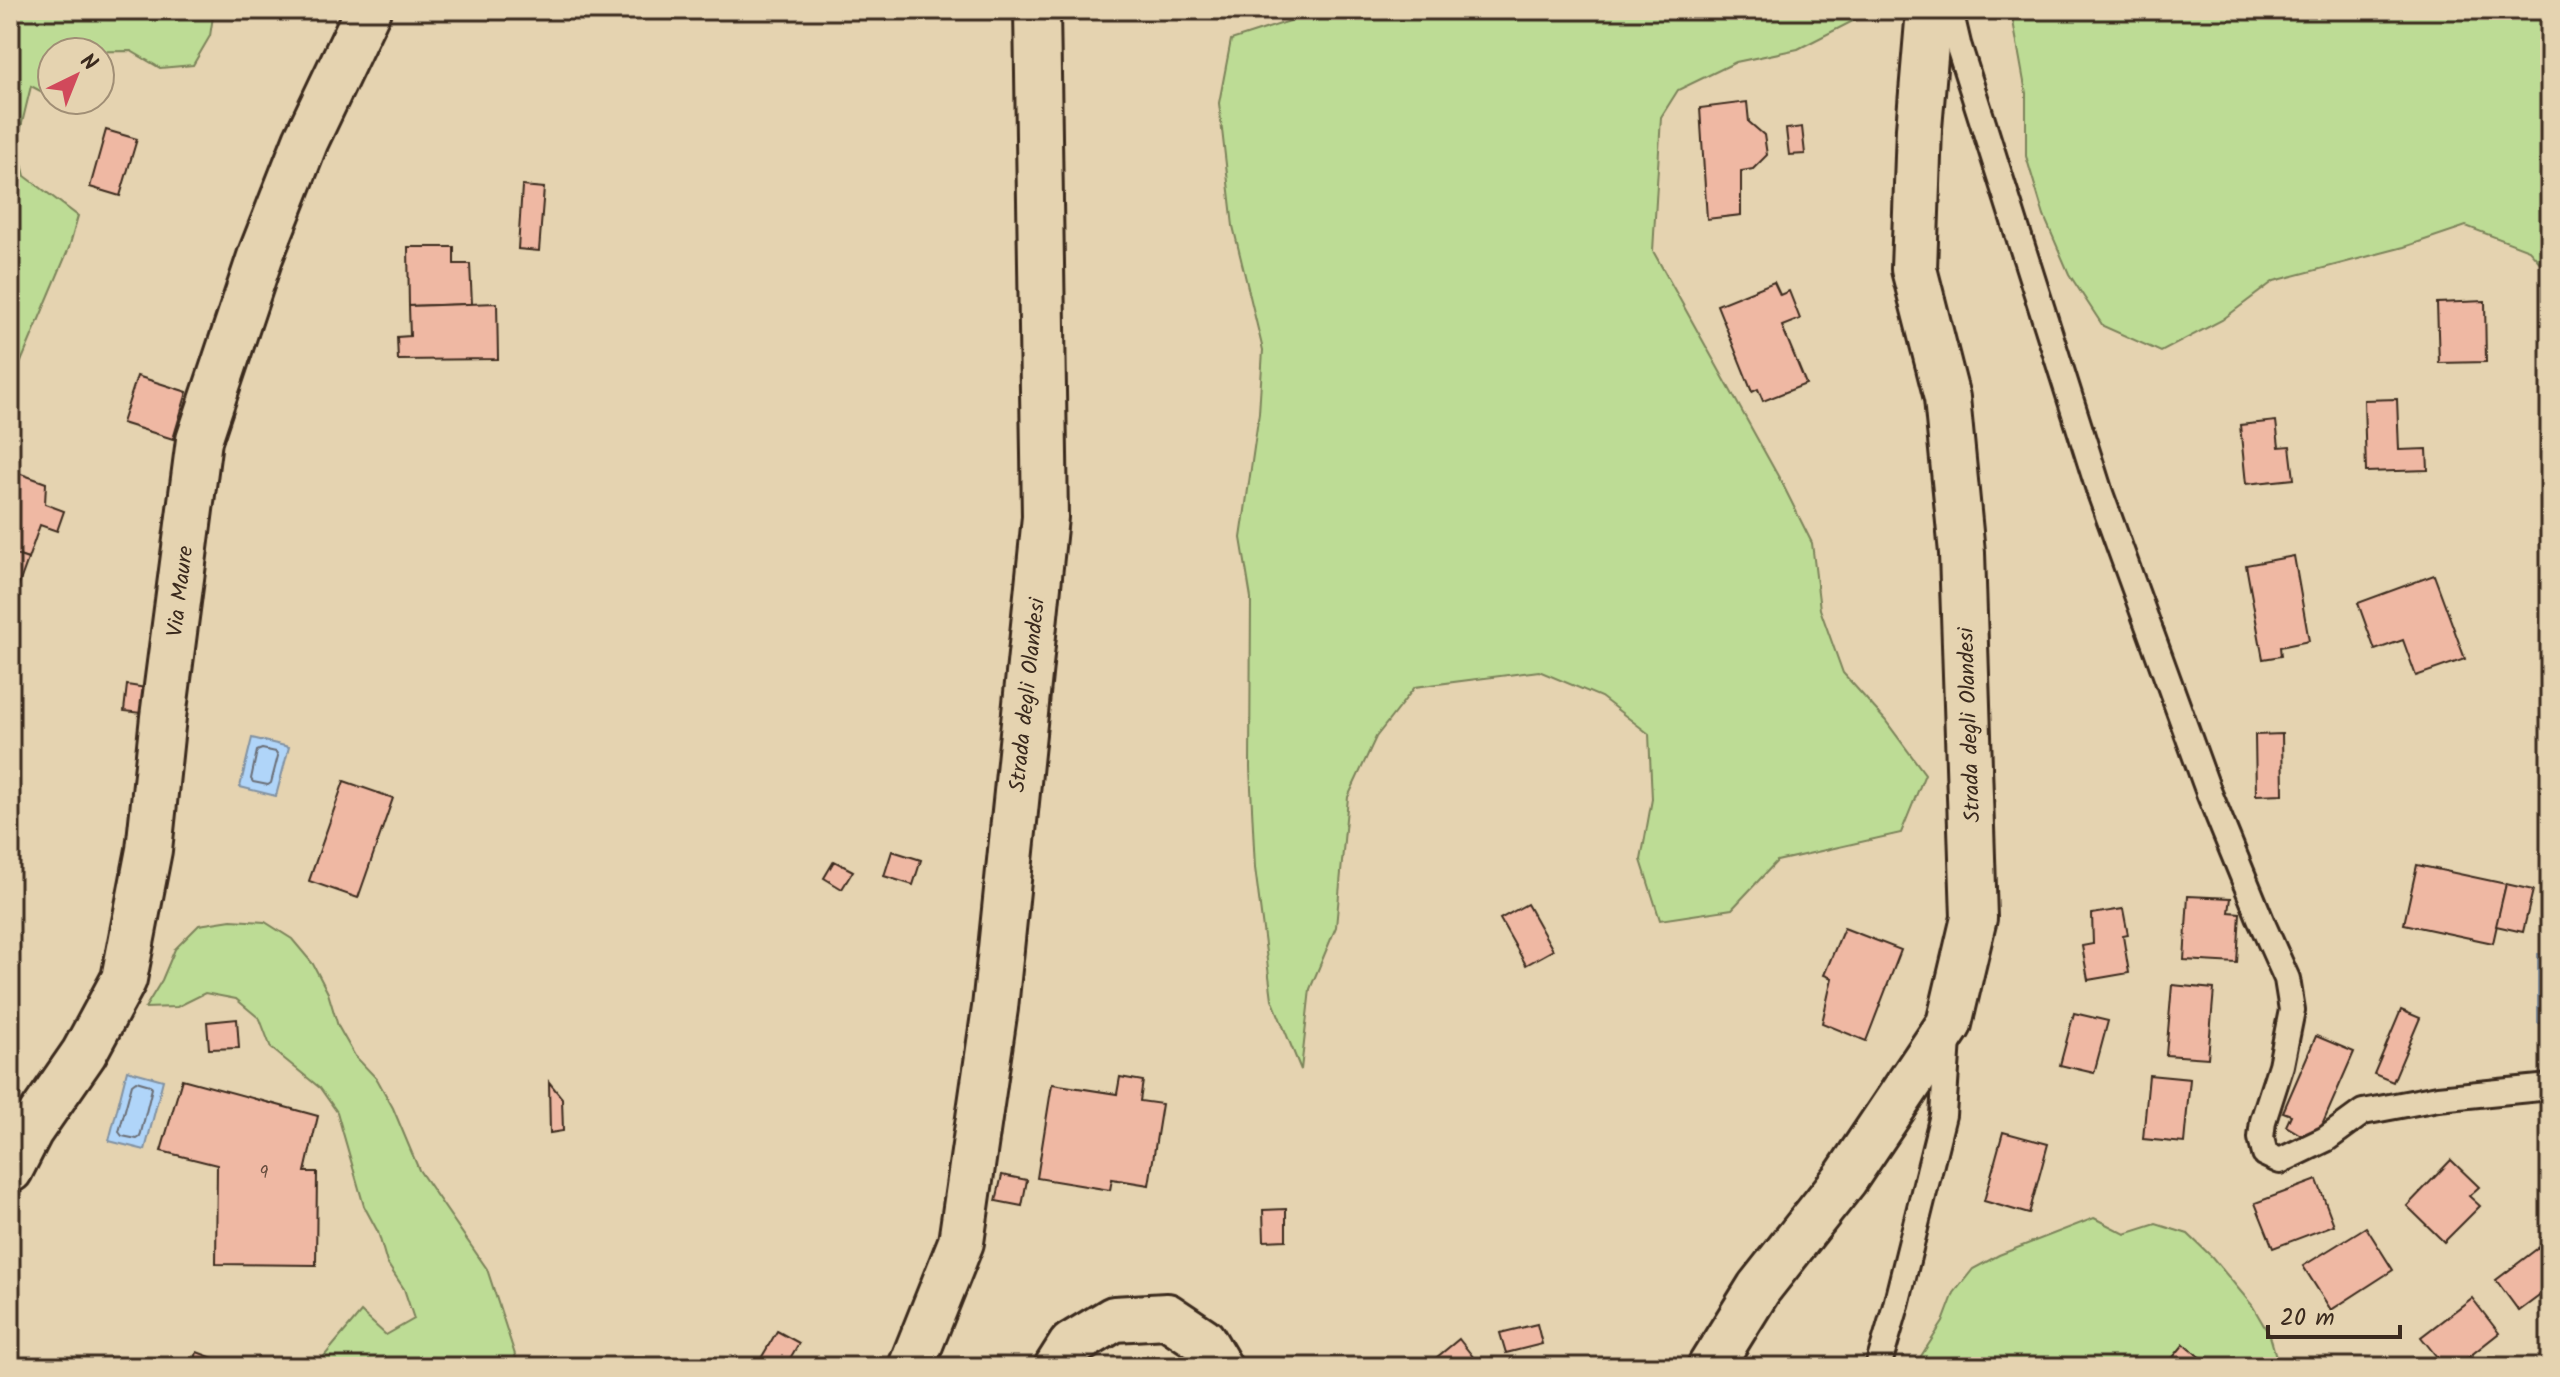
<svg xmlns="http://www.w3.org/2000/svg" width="2560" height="1377" viewBox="0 0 2560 1377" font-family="Kalam,sans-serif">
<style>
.green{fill:#bddc95;stroke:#7c835a;stroke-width:2}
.water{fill:#b0d5f9;stroke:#8191a1;stroke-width:2}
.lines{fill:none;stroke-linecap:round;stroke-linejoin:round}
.shore{stroke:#6a6e76;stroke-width:2}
.building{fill:#efb8a3;stroke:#3b2a1e;stroke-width:2}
.lane-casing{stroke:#3b2a1e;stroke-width:30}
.street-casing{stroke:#3b2a1e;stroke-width:50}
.secondary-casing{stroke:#3b2a1e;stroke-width:50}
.lane{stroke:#e5d3b0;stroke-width:24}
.street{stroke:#e5d3b0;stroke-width:44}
.secondary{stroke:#e5d3b0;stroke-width:44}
.labels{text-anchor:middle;stroke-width:7;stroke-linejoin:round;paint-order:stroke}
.number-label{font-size:18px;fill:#684e3f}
.street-label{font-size:22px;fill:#3b2a1e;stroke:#e5d3b0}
</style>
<rect width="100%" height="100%" fill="#e5d3b0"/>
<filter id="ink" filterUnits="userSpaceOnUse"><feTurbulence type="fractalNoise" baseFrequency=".0125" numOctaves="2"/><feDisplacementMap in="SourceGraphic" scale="16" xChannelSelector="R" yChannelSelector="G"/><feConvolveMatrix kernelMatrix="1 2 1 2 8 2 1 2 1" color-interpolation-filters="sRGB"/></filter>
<g filter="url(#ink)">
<g class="green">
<path d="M 10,10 L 214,10 L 210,36 L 193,65 L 160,68 L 131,51 L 52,52 L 52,97 L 31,86 L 17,144 L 25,176 L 78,216 L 69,248 L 10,388 Z"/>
<path d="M 1358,10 L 1864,10 L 1857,19 L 1798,49 L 1736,62 L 1678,90 L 1661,117 L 1653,251 L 1783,485 L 1812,543 L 1820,609 L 1843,673 L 1885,720 L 1925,774 L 1901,833 L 1777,861 L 1732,909 L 1660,920 L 1641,860 L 1652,799 L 1649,734 L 1601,697 L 1539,671 L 1415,687 L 1376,737 L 1348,797 L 1336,927 L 1310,989 L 1301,1070 L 1272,999 L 1255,868 L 1250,768 L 1251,598 L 1241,538 L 1259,413 L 1263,350 L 1233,226 L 1219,103 L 1231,40 L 1293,20 L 1357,13 Z"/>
<path d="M 2011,10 L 2550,10 L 2550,274 L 2529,250 L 2466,226 L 2404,247 L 2274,281 L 2222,320 L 2161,352 L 2103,326 L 2069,274 L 2044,216 L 2026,156 L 2026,93 Z"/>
<path d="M 231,920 L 265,922 L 292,939 L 313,964 L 328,993 L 338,1026 L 355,1056 L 377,1079 L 393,1108 L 419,1170 L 487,1269 L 519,1367 L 315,1367 L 361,1312 L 386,1335 L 414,1319 L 404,1289 L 387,1263 L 378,1232 L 364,1206 L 337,1112 L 320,1088 L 271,1048 L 260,1019 L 236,999 L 205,993 L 177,1007 L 145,1008 L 162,980 L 175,949 L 199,925 Z"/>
<path d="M 2094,1218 L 2125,1234 L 2156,1224 L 2188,1234 L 2212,1257 L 2252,1305 L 2270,1336 L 2279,1367 L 1914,1367 L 1943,1322 L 1954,1293 L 1973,1269 L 1999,1255 Z"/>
</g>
<g class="water">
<path d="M 252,738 L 289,747 L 276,796 L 240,787 Z"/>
<path d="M 2538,954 L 2550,955 L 2550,1023 L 2538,1023 Z"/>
<path d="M 127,1070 L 163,1080 L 145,1150 L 109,1141 Z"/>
</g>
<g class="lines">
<g class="shore">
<path d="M 262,749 L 276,752 L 278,756 L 271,783 L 268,785 L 253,782 L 251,779 L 257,751 Z"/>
<path d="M 136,1081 L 150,1085 L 152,1088 L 140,1137 L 137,1139 L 122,1136 L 119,1132 L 132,1084 Z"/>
</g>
</g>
<g class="building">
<path d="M 1747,102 L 1749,122 L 1764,135 L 1767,155 L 1753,169 L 1741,171 L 1741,215 L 1707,219 L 1700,108 Z"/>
<path d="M 1802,127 L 1805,154 L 1789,155 L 1786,129 Z"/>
<path d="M 106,130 L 137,139 L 120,196 L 90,187 Z"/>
<path d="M 522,186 L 544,188 L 539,251 L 518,249 Z"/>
<path d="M 408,247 L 454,247 L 454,264 L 470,264 L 472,304 L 409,306 Z"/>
<path d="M 1774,282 L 1780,295 L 1789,291 L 1800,319 L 1782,326 L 1806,384 L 1763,401 L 1758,389 L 1752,392 L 1717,305 Z"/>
<path d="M 2485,301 L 2486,362 L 2439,363 L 2437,303 Z"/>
<path d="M 497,303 L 498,359 L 398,360 L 397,337 L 410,336 L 409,306 Z"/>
<path d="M 137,376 L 187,392 L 173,439 L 122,423 Z"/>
<path d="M 2397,399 L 2399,450 L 2427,449 L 2428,470 L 2366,472 L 2364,400 Z"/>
<path d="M 2276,421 L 2279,447 L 2290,446 L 2294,479 L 2246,484 L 2240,425 Z"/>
<path d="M 10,470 L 46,483 L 45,504 L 64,511 L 57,531 L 40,525 L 28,559 L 10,553 L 12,525 L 10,524 Z"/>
<path d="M 10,553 L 28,559 L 11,606 L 10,606 Z"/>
<path d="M 2294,556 L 2309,641 L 2280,647 L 2281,656 L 2263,659 L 2246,565 Z"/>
<path d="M 2434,575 L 2465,659 L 2416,676 L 2403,640 L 2375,650 L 2358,603 Z"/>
<path d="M 127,685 L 153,689 L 149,714 L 124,711 Z"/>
<path d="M 2282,734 L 2283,794 L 2256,795 L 2255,735 Z"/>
<path d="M 344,781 L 393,798 L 358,898 L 309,881 Z"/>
<path d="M 892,851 L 921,860 L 913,885 L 884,876 Z"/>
<path d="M 834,861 L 853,871 L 842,889 L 824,878 Z"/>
<path d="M 2417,865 L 2506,884 L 2493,943 L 2404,924 Z"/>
<path d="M 2506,884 L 2533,890 L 2523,932 L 2496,926 Z"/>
<path d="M 2188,896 L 2231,898 L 2229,912 L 2240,913 L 2237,963 L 2184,960 Z"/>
<path d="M 1527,904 L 1553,950 L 1526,965 L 1500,919 Z"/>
<path d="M 2123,909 L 2128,935 L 2123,936 L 2129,973 L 2088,980 L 2082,946 L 2093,944 L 2092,914 Z"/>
<path d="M 1844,928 L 1901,950 L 1866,1041 L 1822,1023 L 1832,978 L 1824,975 Z"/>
<path d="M 2172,985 L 2214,989 L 2208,1058 L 2166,1055 Z"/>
<path d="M 2401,1010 L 2420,1018 L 2393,1082 L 2374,1074 Z"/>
<path d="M 2074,1013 L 2108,1021 L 2094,1073 L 2060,1065 Z"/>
<path d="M 237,1019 L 239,1048 L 209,1049 L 207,1022 Z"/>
<path d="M 2316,1036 L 2354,1052 L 2320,1130 L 2301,1135 L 2286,1126 L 2291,1115 L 2283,1112 Z"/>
<path d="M 2149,1075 L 2190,1079 L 2184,1143 L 2143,1139 Z"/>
<path d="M 1120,1077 L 1143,1081 L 1140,1101 L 1162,1104 L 1149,1185 L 1112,1179 L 1110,1190 L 1037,1178 L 1052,1084 L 1117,1094 Z"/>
<path d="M 182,1079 L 318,1116 L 305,1172 L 317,1172 L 316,1265 L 216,1264 L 217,1165 L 161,1151 Z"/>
<path d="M 549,1082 L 562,1098 L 563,1131 L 550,1133 Z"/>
<path d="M 2003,1132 L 2048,1144 L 2029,1214 L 1984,1201 Z"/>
<path d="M 2451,1160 L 2479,1187 L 2469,1196 L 2480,1206 L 2444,1242 L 2407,1206 Z"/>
<path d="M 1002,1175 L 1027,1180 L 1022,1206 L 996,1201 Z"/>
<path d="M 2317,1180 L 2334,1225 L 2273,1248 L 2255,1203 Z"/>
<path d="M 1286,1209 L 1286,1240 L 1264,1241 L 1263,1210 Z"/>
<path d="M 2366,1227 L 2393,1270 L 2331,1310 L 2303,1266 Z"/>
<path d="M 2550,1239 L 2550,1288 L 2519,1311 L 2496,1280 Z"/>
<path d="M 2472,1298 L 2499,1333 L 2456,1367 L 2445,1367 L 2421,1337 Z"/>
<path d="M 1537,1324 L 1542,1344 L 1506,1353 L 1500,1333 Z"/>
<path d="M 777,1331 L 799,1343 L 785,1367 L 756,1367 Z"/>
<path d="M 1459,1339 L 1481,1367 L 1425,1367 Z"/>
<path d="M 2184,1344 L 2202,1359 L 2195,1367 L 2177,1367 L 2170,1361 Z"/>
<path d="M 197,1352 L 237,1367 L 193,1367 Z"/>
<path d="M 1961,1357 L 1973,1367 L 1953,1367 Z"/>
<rect x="1323" y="1364" width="30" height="3"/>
</g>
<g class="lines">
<g class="lane-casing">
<g id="lane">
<path d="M 1950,10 L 1958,44 L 2100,493 L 2209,793 L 2262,923 L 2287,979 L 2292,1010 L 2281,1065 L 2263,1121 L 2261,1138 L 2265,1154 L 2280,1161 L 2326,1139 L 2363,1112 L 2438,1098 L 2550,1087"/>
<path d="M 1878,1367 L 1895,1309 L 1943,1115 L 1948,1039"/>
</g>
</g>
<g class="street-casing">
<path id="street" d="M 10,1170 L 30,1131 L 84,1053 L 124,979 L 149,850 L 163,717 L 199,440 L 260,257 L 306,140 L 368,10"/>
</g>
<g class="secondary-casing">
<g id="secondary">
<path d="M 911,1367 L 961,1242 L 995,1008 L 1045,517 L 1037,10"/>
<path d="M 1057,1367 L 1071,1345 L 1114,1319 L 1167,1316 L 1203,1340 L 1219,1367"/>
<path d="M 1710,1367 L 1759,1288 L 1845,1179 L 1949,1024 L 1974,918 L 1962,553 L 1947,398 L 1914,269 L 1919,128 L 1929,10"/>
</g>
</g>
<use href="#lane" class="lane"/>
<use href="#street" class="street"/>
<use href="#secondary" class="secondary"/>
</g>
</g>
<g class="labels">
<g class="number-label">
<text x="264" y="1178">9</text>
</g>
<g class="street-label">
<text transform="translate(179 591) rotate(-83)" y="8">Via Maure</text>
<text transform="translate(1026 695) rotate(-84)" y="8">Strada degli Olandesi</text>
<text transform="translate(1968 725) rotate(-92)" y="8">Strada degli Olandesi</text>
</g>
</g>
<rect width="2560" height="1377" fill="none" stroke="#e5d3b0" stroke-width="40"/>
<rect x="20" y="20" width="2520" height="1337" fill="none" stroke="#3b2a1e" stroke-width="3" filter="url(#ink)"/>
<g transform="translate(76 76) rotate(43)"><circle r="38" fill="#e5d3b0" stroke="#a18f76" stroke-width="2"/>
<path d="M0-6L14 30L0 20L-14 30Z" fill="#d1495b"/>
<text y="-12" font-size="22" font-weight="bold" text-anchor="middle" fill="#3b2a1e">N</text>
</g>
<path d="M2268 1325v12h132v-12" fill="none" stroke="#3b2a1e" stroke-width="4"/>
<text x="2280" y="1325" font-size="24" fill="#3b2a1e" stroke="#e5d3b0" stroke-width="6" paint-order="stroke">20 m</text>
</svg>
